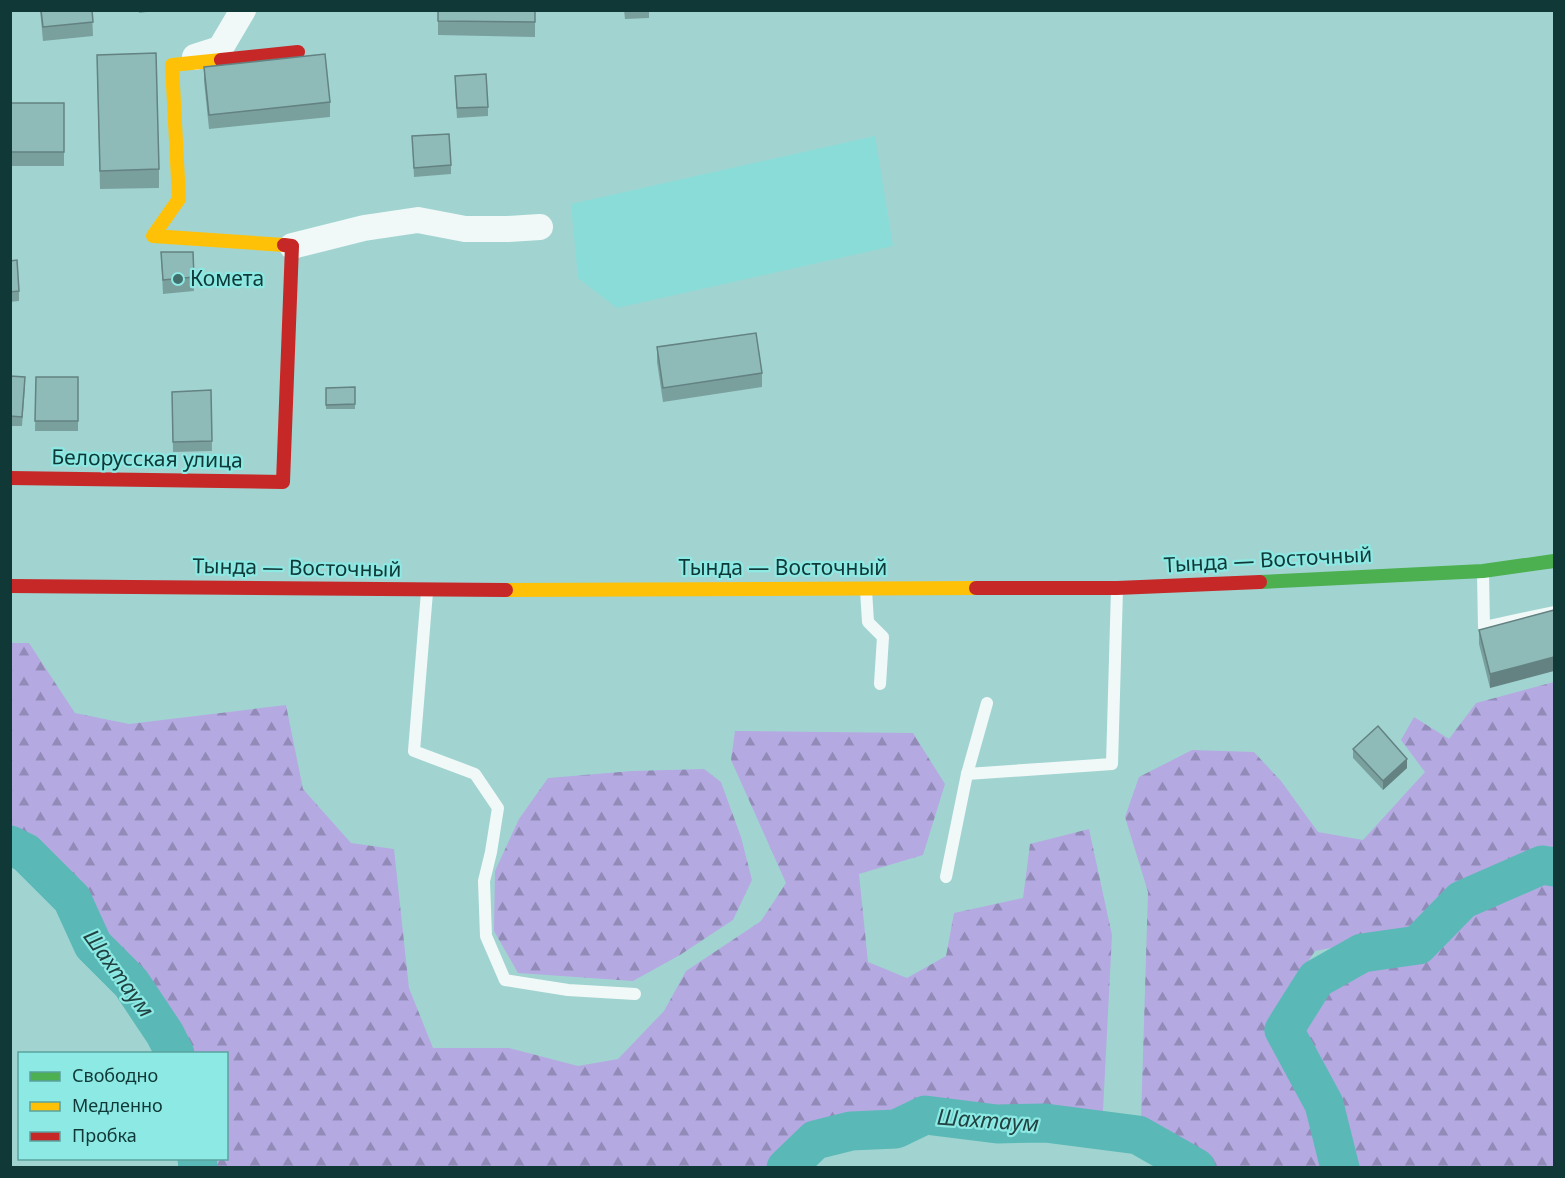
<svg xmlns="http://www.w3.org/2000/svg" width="1565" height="1178" viewBox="0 0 1565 1178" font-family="'Noto Sans',sans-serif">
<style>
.built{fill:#8adcd8}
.forest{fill:url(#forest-firs)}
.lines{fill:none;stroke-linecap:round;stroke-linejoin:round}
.river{stroke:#5ab9b6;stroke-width:39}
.lane{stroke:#f1f9f8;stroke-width:12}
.street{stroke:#f1f9f8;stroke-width:26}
.fast{stroke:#4caf50;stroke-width:14}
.slow{stroke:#ffc107;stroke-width:14}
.jam{stroke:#c62828;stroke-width:14}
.wall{fill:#7aa09e}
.shaded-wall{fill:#638281}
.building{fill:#8ebab8;stroke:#638281;stroke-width:1.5}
.poi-dot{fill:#426f6c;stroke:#8ce9e4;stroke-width:2}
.labels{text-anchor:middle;stroke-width:4.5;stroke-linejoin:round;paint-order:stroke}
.poi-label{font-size:21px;fill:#0f3836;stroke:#8ce9e4;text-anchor:start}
.street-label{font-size:21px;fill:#0f3836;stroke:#8ce9e4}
.water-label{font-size:22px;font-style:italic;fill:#214241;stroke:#8ce9e4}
</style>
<defs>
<pattern id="forest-firs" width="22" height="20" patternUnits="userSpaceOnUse" patternTransform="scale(1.5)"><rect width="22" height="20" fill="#b5a9e2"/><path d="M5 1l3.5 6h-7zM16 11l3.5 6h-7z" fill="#928bb8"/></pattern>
</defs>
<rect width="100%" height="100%" fill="#a1d4d1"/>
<path class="built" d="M 875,136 L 893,246 L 617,308 L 578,278 L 571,204 Z"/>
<g class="forest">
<path d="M 11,643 L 29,643 L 75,713 L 129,724 L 286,705 L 303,789 L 351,843 L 394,849 L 409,988 L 433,1048 L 509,1048 L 578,1066 L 618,1059 L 664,1011 L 686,971 L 761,921 L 786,883 L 731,760 L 735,731 L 913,733 L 945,784 L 923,855 L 859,874 L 868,962 L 907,978 L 946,956 L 954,913 L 1023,898 L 1030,844 L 1089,829 L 1112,935 L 1103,1111 L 1024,1110 L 967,1103 L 920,1103 L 807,1134 L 776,1161 L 772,1167 L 215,1167 L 213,1159 L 226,1158 L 226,1054 L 191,1053 L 139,966 L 105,937 L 72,878 L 11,833 Z"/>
<path d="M 1554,682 L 1554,856 L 1511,864 L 1457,890 L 1427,916 L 1398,935 L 1315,951 L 1284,999 L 1275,1026 L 1297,1081 L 1324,1167 L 1210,1167 L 1208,1161 L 1141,1120 L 1148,892 L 1125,817 L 1139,777 L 1192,750 L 1254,752 L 1281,781 L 1318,832 L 1363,840 L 1425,772 L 1401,740 L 1414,717 L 1449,739 L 1476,703 Z"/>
<path d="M 704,769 L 721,782 L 741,837 L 752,880 L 733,920 L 680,955 L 633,981 L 518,973 L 494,931 L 495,871 L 519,819 L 548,778 L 632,771 Z"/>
<path d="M 1552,875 L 1554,877 L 1554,1167 L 1358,1167 L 1321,1079 L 1300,1044 L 1306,1013 L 1330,982 L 1361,962 L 1389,963 L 1421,951 L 1469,907 L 1516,885 Z"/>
</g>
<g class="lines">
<g class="river">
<path d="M 10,845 L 26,853 L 72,899 L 93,945 L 131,983 L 165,1034 L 175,1054"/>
<path d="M 197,1158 L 198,1168"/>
<path d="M 786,1168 L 815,1140 L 851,1131 L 896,1129 L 925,1115 L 997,1124 L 1045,1123 L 1138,1135 L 1196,1168"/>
<path d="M 1340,1168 L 1324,1104 L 1284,1030 L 1316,979 L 1362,953 L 1418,945 L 1462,900 L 1542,865 L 1554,867"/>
</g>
<g class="lane">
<path d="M 1483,572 L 1484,627 L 1554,612"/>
<path d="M 866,590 L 868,622 L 883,637 L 880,684"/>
<path d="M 427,592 L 414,751 L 475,774 L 498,808 L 491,852 L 484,881 L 486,936 L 505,980 L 568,990 L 635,994"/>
<path d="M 987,703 L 967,774 L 1112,764 L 1117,589"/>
<path d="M 946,877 L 967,774"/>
</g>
<g class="street">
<path d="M 195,57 L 220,49 L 243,10"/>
<path d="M 292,246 L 364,228 L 418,220 L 465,229 L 508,229 L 540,227"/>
</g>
<path class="fast" d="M 1260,582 L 1483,571 L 1554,561"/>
<g class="slow">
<path d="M 221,60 L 172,65 L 179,199 L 153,236 L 284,245"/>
<path d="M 506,590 L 976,588"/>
</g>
<g class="jam">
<path d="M 221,60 L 298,52"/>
<path d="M 10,478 L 283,482 L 292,246 L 284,245"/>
<path d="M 10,586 L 506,590"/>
<path d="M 976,588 L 1117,588 L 1260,582"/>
</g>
</g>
<g class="wall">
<path d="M 40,10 L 92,10 L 93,36 L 43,41 Z"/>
<path d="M 139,10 L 163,10 L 139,13 Z"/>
<path d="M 438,10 L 535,10 L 535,37 L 438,35 Z"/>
<path d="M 624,10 L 649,10 L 649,18 L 625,19 Z"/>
<path d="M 97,55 L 159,169 L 159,188 L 100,189 Z"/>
<path d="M 204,67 L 330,102 L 330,117 L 209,129 L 204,81 Z"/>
<path d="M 455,85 L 488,107 L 488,116 L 457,118 Z"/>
<path d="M 11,103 L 64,103 L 64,166 L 10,166 Z"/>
<path d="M 412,136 L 451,165 L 451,174 L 414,177 Z"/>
<path d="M 161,252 L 193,252 L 194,291 L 163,294 Z"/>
<path d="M 10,261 L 19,291 L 19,301 L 10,302 Z"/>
<path d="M 657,347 L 762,373 L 762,387 L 663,402 L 657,362 Z"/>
<path d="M 10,376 L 25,387 L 22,426 L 10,426 Z"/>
<path d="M 36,377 L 78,377 L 78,431 L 35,431 Z"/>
<path d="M 355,387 L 355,409 L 326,409 L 326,388 Z"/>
<path d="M 211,390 L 212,451 L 173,452 L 172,392 Z"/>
<path d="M 1554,610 L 1490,688 L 1479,644 L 1479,630 Z"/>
<path d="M 1353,749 L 1407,768 L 1383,790 L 1353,758 Z"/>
</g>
<g class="shaded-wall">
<path d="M 1554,657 L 1554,671 L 1490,688 L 1490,674 Z"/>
<path d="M 1407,759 L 1407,768 L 1383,790 L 1383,781 Z"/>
</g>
<g class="building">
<path d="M 41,10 L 92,10 L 93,22 L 43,27 Z"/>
<path d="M 438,10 L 535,10 L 535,22 L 438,21 Z"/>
<path d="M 156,53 L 159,169 L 100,171 L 97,55 Z"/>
<path d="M 325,54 L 330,102 L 209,115 L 204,67 Z"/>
<path d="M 486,74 L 488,107 L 457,108 L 455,76 Z"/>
<path d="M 11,103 L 64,103 L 64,152 L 10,152 Z"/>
<path d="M 449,134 L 451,165 L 414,168 L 412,136 Z"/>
<path d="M 161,252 L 193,252 L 194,277 L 163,280 Z"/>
<path d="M 17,260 L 19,291 L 10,292 L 10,261 Z"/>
<path d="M 756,333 L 762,373 L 663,388 L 657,347 Z"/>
<path d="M 10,376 L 25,377 L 22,417 L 10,416 Z"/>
<path d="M 36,377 L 78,377 L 78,421 L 35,421 Z"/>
<path d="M 355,387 L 355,404 L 326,405 L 326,388 Z"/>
<path d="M 211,390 L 212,441 L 173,442 L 172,392 Z"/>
<path d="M 1554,610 L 1554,657 L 1490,674 L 1479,630 Z"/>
<path d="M 1378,726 L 1407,759 L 1383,781 L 1353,749 Z"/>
</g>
<circle class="poi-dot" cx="178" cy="279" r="6"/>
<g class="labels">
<g class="poi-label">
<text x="190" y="286">Комета</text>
</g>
<g class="street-label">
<text transform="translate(147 459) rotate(1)" y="7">Белорусская улица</text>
<text transform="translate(1268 560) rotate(-3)" y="7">Тында — Восточный</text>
<text transform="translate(297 568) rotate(1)" y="7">Тында — Восточный</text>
<text x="783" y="575">Тында — Восточный</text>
</g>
<g class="water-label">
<text transform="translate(119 973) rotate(54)" y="8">Шахтаум</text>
<text transform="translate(988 1120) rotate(4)" y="8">Шахтаум</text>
</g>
</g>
<rect width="1565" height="1178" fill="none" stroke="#0f3836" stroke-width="24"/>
<rect x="18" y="1052" width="210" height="108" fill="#8ce9e4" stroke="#5aa29e" stroke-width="1.5"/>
<rect x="30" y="1072" width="30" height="9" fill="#4caf50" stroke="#5aa29e" stroke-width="1.5"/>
<text x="72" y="1082" font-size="18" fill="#0f3836">Свободно</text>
<rect x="30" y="1102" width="30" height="9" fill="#ffc107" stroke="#5aa29e" stroke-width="1.5"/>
<text x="72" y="1112" font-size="18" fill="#0f3836">Медленно</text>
<rect x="30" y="1132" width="30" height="9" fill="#c62828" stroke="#5aa29e" stroke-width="1.5"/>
<text x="72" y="1142" font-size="18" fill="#0f3836">Пробка</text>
</svg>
